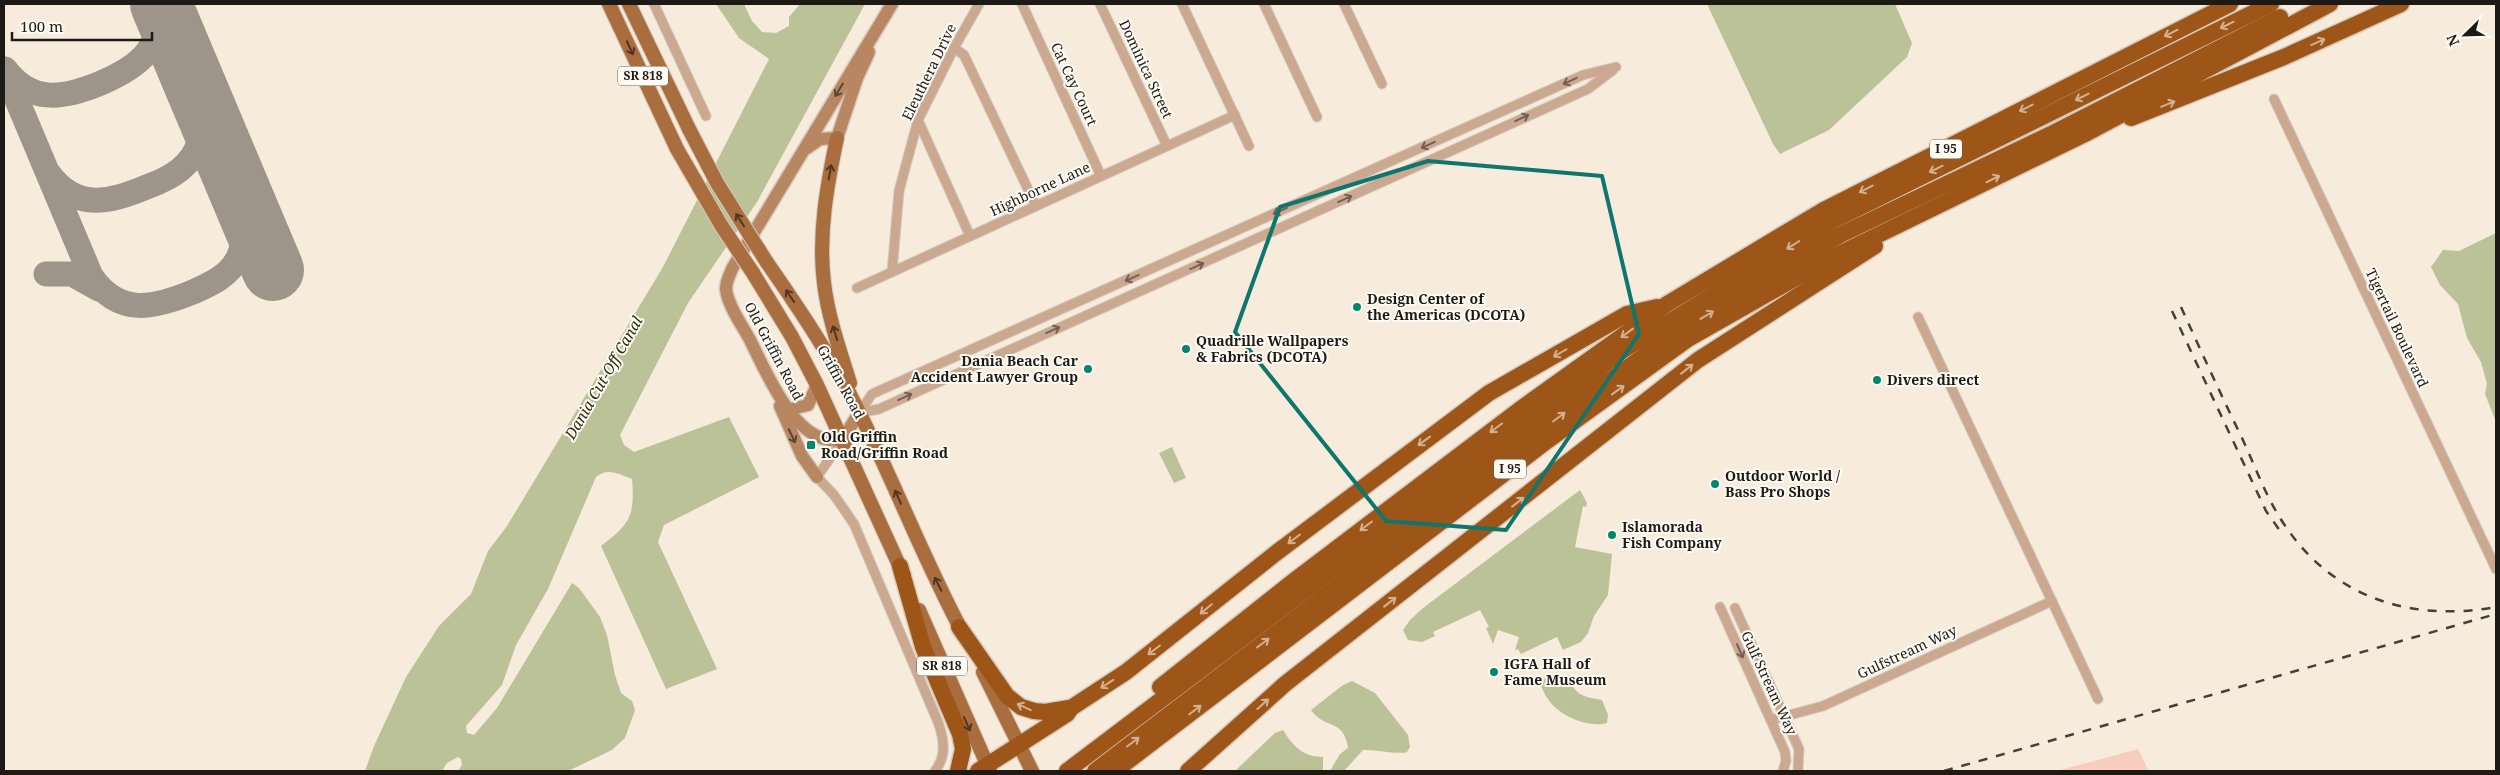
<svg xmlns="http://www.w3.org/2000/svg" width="2500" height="775" viewBox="0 0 2500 775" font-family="'Noto Serif',serif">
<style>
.green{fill:#f7cdc0}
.water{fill:#bbc297}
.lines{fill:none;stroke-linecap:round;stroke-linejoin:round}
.taxiway{stroke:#9e958a;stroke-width:25}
.runway{stroke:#9e958a;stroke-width:62}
.street-casing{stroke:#d4c9bc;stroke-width:11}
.secondary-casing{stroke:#d4c9bc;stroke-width:15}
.primary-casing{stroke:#d4c9bc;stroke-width:16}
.highway-casing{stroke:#d4c9bc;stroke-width:19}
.street{stroke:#cba890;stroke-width:9}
.secondary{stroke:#b98662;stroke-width:12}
.primary{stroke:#aa6d3e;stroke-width:14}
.highway{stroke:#9d5617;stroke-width:16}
.rail{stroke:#443f38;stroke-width:2.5;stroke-dasharray:9 9;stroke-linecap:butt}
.primary-bridge-casing{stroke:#d4c9bc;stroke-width:16;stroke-linecap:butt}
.primary-bridge{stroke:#aa6d3e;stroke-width:14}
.oneway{stroke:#d2b091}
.oneway2{stroke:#4e3623}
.oneway3{stroke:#746052}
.oneway4{stroke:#5b4533}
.marked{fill:none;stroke:#0f766e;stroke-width:4;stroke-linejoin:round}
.poi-dot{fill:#00886e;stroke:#fefaf4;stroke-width:2}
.labels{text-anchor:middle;stroke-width:4;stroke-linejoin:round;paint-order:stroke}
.shield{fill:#fefaf4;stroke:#605c57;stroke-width:1}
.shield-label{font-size:12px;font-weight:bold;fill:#1d1914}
.street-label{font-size:14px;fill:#1d1914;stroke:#fefaf4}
.poi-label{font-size:14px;font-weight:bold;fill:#1d1914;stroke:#fefaf4;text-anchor:start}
.water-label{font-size:15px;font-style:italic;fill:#292c09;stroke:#fefaf4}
</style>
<rect width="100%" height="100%" fill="#f7ebdc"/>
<path class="green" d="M 2138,749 L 2149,771 L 2057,771 Z"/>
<g class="water">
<path d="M 716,4 L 744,4 L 752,21 L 762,32 L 776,33 L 789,26 L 789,17 L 800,4 L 865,4 L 757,202 L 688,303 L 620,435 L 624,445 L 634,452 L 729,417 L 759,477 L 664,525 L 658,542 L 717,669 L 666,689 L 601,546 C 630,524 635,516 632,479 C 619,474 607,467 596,477 L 548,589 L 516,645 L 502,685 L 466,726 L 467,733 L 474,735 L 497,708 L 572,583 L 579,588 L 600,617 L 607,635 L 615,675 L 621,693 L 632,701 L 635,710 L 625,738 L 612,750 L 568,771 L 458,771 L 462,765 L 461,759 L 458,757 L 447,763 L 442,771 L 365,771 L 374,746 L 406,677 L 439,626 L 471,594 L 488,551 L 507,526 L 663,267 L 769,59 L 739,38 Z"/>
<path d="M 1707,4 L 1895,4 L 1912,43 L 1907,57 L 1829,130 L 1780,154 L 1773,144 Z"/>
<path d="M 2496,233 L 2496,422 L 2485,394 L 2487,384 L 2481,362 L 2467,338 L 2458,304 L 2440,285 L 2431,267 L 2443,250 L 2459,251 Z"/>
<path d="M 1172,447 L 1186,478 L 1174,483 L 1159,453 Z"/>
<path d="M 1580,490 L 1587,503 L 1586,507 L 1583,506 L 1575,547 L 1612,554 L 1608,595 L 1594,616 L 1588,633 L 1581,642 L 1563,650 L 1557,637 L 1521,654 L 1518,649 L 1515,650 L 1519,637 L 1498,630 L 1493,644 L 1486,628 L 1489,627 L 1480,610 L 1433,632 L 1435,636 L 1422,642 L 1408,640 L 1403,630 L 1410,620 L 1423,608 Z"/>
<path d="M 1573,675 L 1570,681 C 1577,697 1587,697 1602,700 L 1608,715 L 1607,723 C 1589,728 1562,717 1550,702 C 1545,696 1542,688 1539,681 L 1549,677 Z"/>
<path d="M 1352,681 L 1375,693 L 1408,735 L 1410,747 L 1407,752 C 1397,755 1376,749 1363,750 L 1344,771 L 1330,771 L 1340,754 L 1348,748 C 1344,718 1325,730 1311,710 L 1343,685 Z"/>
<path d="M 1283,730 C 1293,746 1303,757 1323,757 L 1323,771 L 1235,771 L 1275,733 Z"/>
</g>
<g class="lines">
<g class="taxiway">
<path d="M 4,69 L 91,276 C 119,317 154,308 193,292 C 211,284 229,276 238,258 C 246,241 245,219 244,201"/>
<path d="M 5,69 C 32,105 65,98 101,83 C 138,67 164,48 158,4"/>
<path d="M 49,174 C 77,212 112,202 149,186 C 171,178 192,166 199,142 C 206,121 200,102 194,82"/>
<path d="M 46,274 L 72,274 L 99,289"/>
</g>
<path class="runway" d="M 161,4 L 273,270"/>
<g class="street-casing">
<g id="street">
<path d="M 654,4 L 706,116"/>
<path d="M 1022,4 L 1101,176"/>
<path d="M 1100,4 L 1167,146"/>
<path d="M 1182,4 L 1249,146"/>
<path d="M 1264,4 L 1317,117"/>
<path d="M 1344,4 L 1382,84"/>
<path d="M 954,48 L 964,55 L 1036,206"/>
<path d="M 2274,99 L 2496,569"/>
<path d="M 918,120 L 970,236"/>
<path d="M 892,272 L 899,191 L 918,120 L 954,48 L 979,4"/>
<path d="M 857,288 L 1235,115"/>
<path d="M 1918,317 L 2098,699"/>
<path d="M 859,413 L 872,394 L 1583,75 L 1616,67"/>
<path d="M 859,413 L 879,409 L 1588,89 L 1613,70"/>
<path d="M 843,439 L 817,477 L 834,495 L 854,524 L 938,722 C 944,739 947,756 935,771"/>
<path d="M 1720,607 L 1785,752 L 1786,761 L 1783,771"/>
<path d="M 1735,608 L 1799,749 L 1798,771"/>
<path d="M 1771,720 L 1823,706 L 2052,601"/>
</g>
</g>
<g class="secondary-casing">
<g id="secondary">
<path d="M 807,148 L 820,139 L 837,138 L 857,78 L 869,52"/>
<path d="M 780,406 L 802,456 L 817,477"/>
<path d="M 787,410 L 808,405 L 817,385"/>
<path d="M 859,413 L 843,439 C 797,451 766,371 750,340 C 742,325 728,306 726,289 C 726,281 730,274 733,267 L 892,4"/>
</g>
</g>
<g class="primary-casing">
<g id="primary">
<path d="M 609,4 L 677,149"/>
<path d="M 629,4 L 689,129"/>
<path d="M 837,138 C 827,185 818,235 824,283 C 828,317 840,351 850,383"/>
<path d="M 766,261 C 800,310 833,359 859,412 C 896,486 925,563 964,635"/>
<path d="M 753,273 L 792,337 L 817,385 L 904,576"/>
<path d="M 919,610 L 990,771"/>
<path d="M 983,672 L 1032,771"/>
</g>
</g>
<g class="highway-casing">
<g id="highway">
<path d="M 2131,118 L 2284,57 L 2401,4"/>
<path d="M 900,566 L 923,647 L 960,734 L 963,749 L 958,771"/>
<path d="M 959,627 L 1007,696 L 1021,707 L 1034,711 L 1045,712 L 1069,708"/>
<path d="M 1160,687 L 1295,580 L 1519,410 L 1667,304 L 1822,211 L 2230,4"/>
<path d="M 978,771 L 1067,714 L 1071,708 L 1126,672 L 1276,553 L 1489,393 L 1627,314 L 1657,307"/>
<path d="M 1067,771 L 1622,351 L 1834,220 L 2271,4"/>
<path d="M 1095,771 L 1579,402 L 1682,329 L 1840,235 L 2051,134 L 2280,17"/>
<path d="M 1115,771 L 1547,441 L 1688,339 L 1831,258 L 2089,132 L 2330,4"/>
<path d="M 1188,771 L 1285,684 L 1698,360 L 1875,246"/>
</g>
</g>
<use href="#street" class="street"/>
<use href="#secondary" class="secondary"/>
<use href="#primary" class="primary"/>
<use href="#highway" class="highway"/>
<g class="rail">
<path d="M 2181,307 C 2201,351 2221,395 2242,438 C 2256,468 2267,500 2286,527 C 2335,599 2413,622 2496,607"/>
<path d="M 2172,311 L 2266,511 L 2283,535"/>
<path d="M 1944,771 L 2496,614"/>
</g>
<g class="primary-bridge-casing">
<g id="primary-bridge">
<path d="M 689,129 L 717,183 L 766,261"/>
<path d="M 677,149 L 721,225 L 753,273"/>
</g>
</g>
<use href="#primary-bridge" class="primary-bridge"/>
</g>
<defs><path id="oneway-shaft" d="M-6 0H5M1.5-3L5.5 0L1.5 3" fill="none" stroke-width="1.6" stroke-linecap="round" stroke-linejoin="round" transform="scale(1.25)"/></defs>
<g class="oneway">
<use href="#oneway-shaft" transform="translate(2227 25) rotate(154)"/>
<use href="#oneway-shaft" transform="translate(2171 33) rotate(153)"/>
<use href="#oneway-shaft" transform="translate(2318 42) rotate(-24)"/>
<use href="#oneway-shaft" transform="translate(2082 97) rotate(154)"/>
<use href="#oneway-shaft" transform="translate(2168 104) rotate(-22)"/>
<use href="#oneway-shaft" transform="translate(2026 108) rotate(153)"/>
<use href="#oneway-shaft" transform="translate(1936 169) rotate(154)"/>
<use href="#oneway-shaft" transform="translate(1993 179) rotate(-26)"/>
<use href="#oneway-shaft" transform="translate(1866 189) rotate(153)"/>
<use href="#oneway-shaft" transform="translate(1793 245) rotate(148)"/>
<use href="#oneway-shaft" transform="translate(1707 315) rotate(-31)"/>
<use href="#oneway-shaft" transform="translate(1627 333) rotate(144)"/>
<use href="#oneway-shaft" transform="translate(1560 353) rotate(150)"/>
<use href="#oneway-shaft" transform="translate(1687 369) rotate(-38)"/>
<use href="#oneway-shaft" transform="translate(1618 390) rotate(-36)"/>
<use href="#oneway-shaft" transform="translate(1559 417) rotate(-37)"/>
<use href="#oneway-shaft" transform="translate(1496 428) rotate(143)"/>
<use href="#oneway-shaft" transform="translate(1424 441) rotate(144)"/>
<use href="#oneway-shaft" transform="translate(1518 502) rotate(-38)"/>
<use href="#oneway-shaft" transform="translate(1366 526) rotate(143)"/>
<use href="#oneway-shaft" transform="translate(1294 539) rotate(143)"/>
<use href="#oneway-shaft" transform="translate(1390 602) rotate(-38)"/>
<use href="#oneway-shaft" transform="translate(1206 609) rotate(140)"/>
<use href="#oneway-shaft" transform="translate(1263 643) rotate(-37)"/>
<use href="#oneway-shaft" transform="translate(1154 650) rotate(143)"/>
<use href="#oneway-shaft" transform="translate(1107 684) rotate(146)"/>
<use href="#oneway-shaft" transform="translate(1263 704) rotate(-42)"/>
<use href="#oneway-shaft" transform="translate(1024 707) rotate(-155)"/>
<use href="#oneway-shaft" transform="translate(1195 710) rotate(-37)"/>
<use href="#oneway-shaft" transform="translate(1133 742) rotate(-37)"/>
</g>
<g class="oneway2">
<use href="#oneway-shaft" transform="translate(630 48) rotate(65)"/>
<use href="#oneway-shaft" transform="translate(830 172) rotate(-80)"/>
<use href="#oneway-shaft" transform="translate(740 220) rotate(-123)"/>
<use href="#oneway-shaft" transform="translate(790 296) rotate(-124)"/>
<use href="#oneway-shaft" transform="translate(835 333) rotate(-107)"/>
<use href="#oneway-shaft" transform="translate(898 497) rotate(-114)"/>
<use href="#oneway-shaft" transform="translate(938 584) rotate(-117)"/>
<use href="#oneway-shaft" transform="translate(967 724) rotate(66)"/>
</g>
<g class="oneway3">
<use href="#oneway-shaft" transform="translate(1570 81) rotate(155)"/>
<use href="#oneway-shaft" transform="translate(1522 118) rotate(-25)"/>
<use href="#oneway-shaft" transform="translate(1428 145) rotate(156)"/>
<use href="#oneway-shaft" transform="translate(1345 199) rotate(-24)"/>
<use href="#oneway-shaft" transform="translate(1280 211) rotate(156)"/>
<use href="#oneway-shaft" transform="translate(1197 266) rotate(-24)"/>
<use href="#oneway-shaft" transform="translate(1132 278) rotate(156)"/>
<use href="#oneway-shaft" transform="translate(1053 330) rotate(-24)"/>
<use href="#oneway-shaft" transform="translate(905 397) rotate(-25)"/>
<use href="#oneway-shaft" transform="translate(1740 651) rotate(66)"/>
</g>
<g class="oneway4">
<use href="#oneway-shaft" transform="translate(839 90) rotate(121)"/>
<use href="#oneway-shaft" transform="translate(792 436) rotate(65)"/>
</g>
<path class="marked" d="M 1428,161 L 1602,176 L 1639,334 L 1506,530 L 1386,521 L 1235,332 L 1280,207 Z"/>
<g class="poi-dot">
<circle cx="1357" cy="307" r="5"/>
<circle cx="1186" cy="349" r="5"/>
<circle cx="1088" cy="369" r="5"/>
<circle cx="1877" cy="380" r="5"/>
<rect x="806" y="440" width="10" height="10" rx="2.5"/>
<circle cx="1715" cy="484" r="5"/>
<circle cx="1612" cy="535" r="5"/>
<circle cx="1494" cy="672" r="5"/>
</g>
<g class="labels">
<g class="shield">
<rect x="618" y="66.5" width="50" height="19" rx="4"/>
<rect x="1930" y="139.5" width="32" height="19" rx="4"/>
<rect x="1494" y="459.5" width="32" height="19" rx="4"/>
<rect x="917" y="656.5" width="50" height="19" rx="4"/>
</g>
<g class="shield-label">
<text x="643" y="80">SR 818</text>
<text x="1946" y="153">I 95</text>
<text x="1510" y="473">I 95</text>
<text x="942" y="670">SR 818</text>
</g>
<g class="street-label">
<text transform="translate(1146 69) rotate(65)" y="5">Dominica Street</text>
<text transform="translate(929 72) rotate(-64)" y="5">Eleuthera Drive</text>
<text transform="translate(1074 84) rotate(65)" y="5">Cat Cay Court</text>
<text transform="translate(1040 189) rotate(-25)" y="5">Highborne Lane</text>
<text transform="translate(2397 328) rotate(65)" y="5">Tigertail Boulevard</text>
<text transform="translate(774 351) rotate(62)" y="5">Old Griffin Road</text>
<text transform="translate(841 382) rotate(61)" y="5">Griffin Road</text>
<text transform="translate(1907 652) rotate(-25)" y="5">Gulfstream Way</text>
<text transform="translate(1769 683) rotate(65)" y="5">Gulf Stream Way</text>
</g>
<g class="poi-label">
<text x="1367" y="304">Design Center of<tspan x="1367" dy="16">the Americas (DCOTA)</tspan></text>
<text x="1196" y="346">Quadrille Wallpapers<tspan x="1196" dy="16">&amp; Fabrics (DCOTA)</tspan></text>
<text x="1078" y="366" text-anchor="end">Dania Beach Car<tspan x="1078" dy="16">Accident Lawyer Group</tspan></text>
<text x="1887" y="385">Divers direct</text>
<text x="821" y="442">Old Griffin<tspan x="821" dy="16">Road/Griffin Road</tspan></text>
<text x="1725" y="481">Outdoor World /<tspan x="1725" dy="16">Bass Pro Shops</tspan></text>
<text x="1622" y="532">Islamorada<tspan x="1622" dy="16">Fish Company</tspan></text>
<text x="1504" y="669">IGFA Hall of<tspan x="1504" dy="16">Fame Museum</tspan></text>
</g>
<g class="water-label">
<text transform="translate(604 378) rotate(-60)" y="5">Dania Cut-Off Canal</text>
</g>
</g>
<rect width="2500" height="775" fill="none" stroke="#1d1914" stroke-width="10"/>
<g transform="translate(2465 35) rotate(247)" stroke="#fefaf4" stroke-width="4" paint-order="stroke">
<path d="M0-4L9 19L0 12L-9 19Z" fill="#1d1914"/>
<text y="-8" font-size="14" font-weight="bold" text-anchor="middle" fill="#1d1914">N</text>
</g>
<path d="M12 32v8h140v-8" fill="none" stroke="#1d1914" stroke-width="2.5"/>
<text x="20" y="32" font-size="15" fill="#1d1914" stroke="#fefaf4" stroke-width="4" paint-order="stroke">100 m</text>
</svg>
